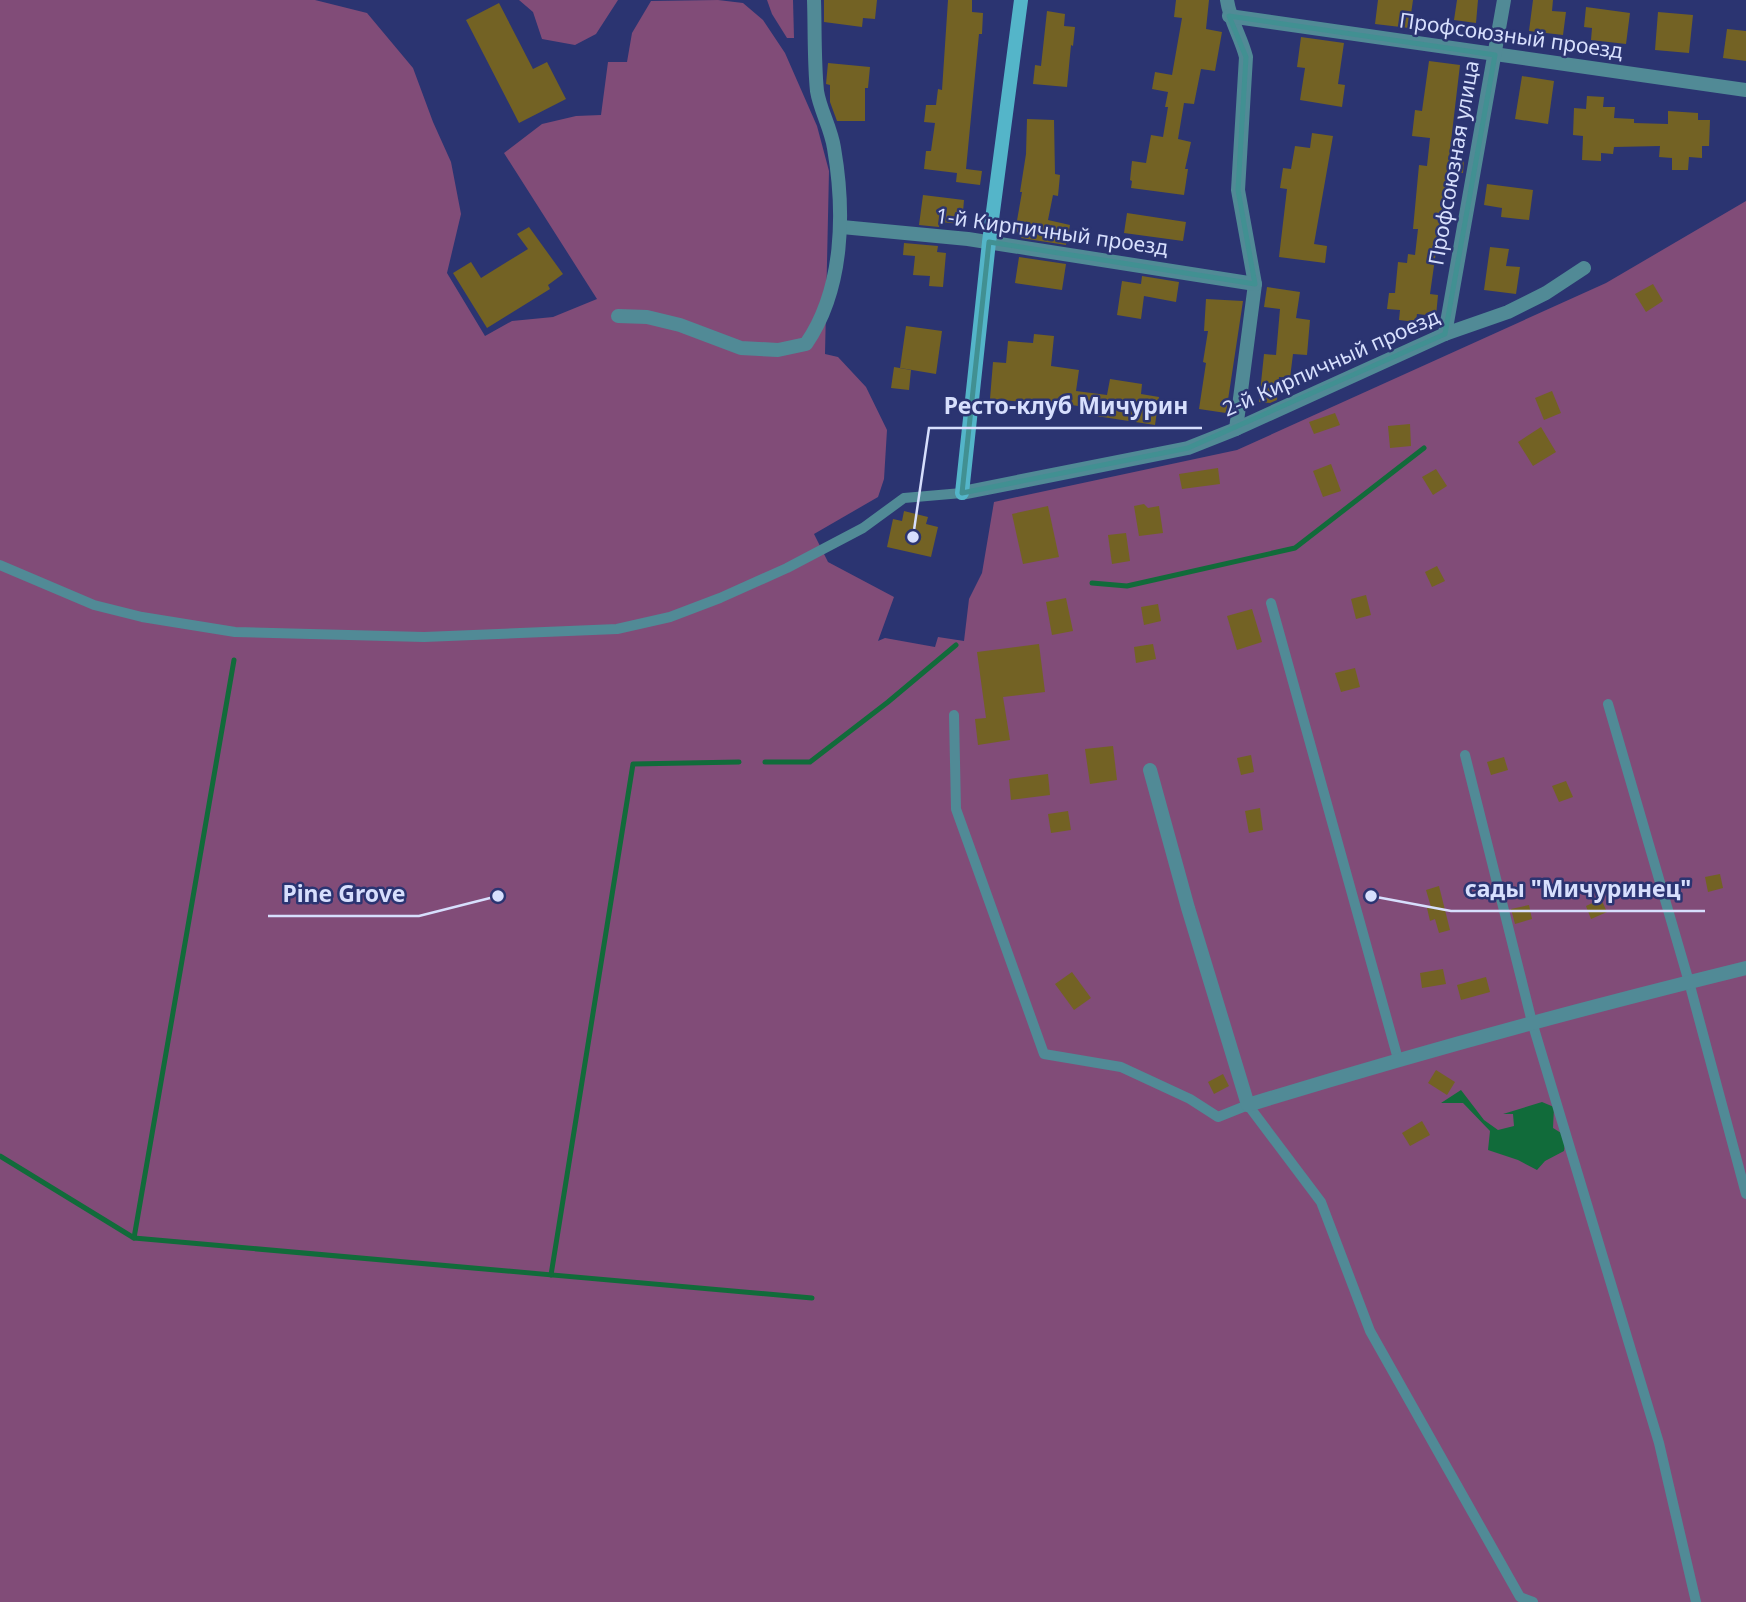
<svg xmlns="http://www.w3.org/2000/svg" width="1746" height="1602" viewBox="0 0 1746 1602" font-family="'Noto Sans',sans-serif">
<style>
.green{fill:#814c78}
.water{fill:#116b3a}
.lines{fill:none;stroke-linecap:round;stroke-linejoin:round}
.stream{stroke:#116b3a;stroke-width:5}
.building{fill:#736224}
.lane{stroke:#518a96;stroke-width:10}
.street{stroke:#518a96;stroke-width:14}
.secondary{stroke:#54b5c9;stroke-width:14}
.marked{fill:none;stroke:#419092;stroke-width:5;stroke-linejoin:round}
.labels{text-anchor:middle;stroke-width:5;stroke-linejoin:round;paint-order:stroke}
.street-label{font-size:21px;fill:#d7dffd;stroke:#2b3471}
.leader{fill:none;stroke:#d7dffd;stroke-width:2.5}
.callout-dot{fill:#d7dffd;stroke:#2b3471;stroke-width:2.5}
.callout-label{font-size:23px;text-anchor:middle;font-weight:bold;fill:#d7dffd;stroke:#2b3471;stroke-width:5;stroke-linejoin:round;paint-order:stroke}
</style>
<rect width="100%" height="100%" fill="#2b3471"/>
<g class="green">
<path d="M 0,0 L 315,0 L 367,13 L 413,68 L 433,122 L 451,162 L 461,214 L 447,273 L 485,336 L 512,321 L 553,317 L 597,299 L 504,153 L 542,124 L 576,116 L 601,115 L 608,62 L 627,62 L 632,33 L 651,1 L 718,0 L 743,3 L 763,20 L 785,53 L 817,126 L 829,171 L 825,354 L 838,357 L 866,387 L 887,430 L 884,479 L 878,497 L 814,534 L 828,562 L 894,597 L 878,641 L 885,638 L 935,647 L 938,637 L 964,641 L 969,599 L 982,573 L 994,502 L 1237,450 L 1606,283 L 1746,201 L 1746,1602 L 0,1602 Z"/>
<path d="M 519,0 L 618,0 L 596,34 L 575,45 L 542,39 L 533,12 Z"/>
<path d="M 767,0 L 793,0 L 794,38 L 787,38 L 772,14 Z"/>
</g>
<path class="water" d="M 1461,1090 L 1484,1120 L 1498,1130 L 1514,1126 L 1513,1114 L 1503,1114 L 1542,1102 L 1554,1107 L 1553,1128 L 1566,1136 L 1564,1151 L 1545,1161 L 1537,1170 L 1518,1160 L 1488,1150 L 1490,1131 L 1463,1103 L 1441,1103 Z"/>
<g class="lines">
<g class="stream">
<path d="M 1092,583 L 1127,586 L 1295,548 L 1424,448"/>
<path d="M 765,762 L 810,762 L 888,702 L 956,645"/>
<path d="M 0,1156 L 134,1238 L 812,1298"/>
<path d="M 134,1238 L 234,660"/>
<path d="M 551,1275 L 633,764 L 739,762"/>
</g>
</g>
<g class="building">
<path d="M 824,0 L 877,0 L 875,19 L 863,18 L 862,27 L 824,22 Z"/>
<path d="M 948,0 L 972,0 L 972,12 L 983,13 L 982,34 L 979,34 L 966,169 L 982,171 L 980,185 L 956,182 L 957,173 L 924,169 L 926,151 L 931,151 L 935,123 L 924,122 L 926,105 L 936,105 L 938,89 L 942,90 Z"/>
<path d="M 1176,0 L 1209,0 L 1206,29 L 1222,32 L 1215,71 L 1201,69 L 1194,104 L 1184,103 L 1178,139 L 1191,142 L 1185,169 L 1188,169 L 1184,195 L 1131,188 L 1132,181 L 1130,180 L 1132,161 L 1146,163 L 1151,135 L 1163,137 L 1168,107 L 1165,107 L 1168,92 L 1152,89 L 1155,72 L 1172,75 L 1182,18 L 1174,17 Z"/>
<path d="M 1378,0 L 1413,0 L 1409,28 L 1375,24 Z"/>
<path d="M 1457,0 L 1478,0 L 1476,23 L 1454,20 Z"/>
<path d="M 1533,0 L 1553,0 L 1552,11 L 1566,12 L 1563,35 L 1529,31 Z"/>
<path d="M 499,3 L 533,69 L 547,62 L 566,99 L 519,123 L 466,20 Z"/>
<path d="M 1586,7 L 1630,13 L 1626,44 L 1591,40 L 1592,28 L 1584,27 Z"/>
<path d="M 1047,11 L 1065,14 L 1064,26 L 1075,27 L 1073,46 L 1071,45 L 1067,87 L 1033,84 L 1035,65 L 1041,66 Z"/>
<path d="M 1658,12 L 1693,15 L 1689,53 L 1655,50 Z"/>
<path d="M 1727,29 L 1746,31 L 1746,61 L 1723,58 Z"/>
<path d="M 1301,37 L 1344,43 L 1338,84 L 1345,85 L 1342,107 L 1300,100 L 1305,68 L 1297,67 Z"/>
<path d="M 1429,61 L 1460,65 L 1449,158 L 1464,160 L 1463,173 L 1451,172 L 1449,195 L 1444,195 L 1430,294 L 1438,295 L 1436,316 L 1417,314 L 1416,322 L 1399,320 L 1400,310 L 1387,309 L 1389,293 L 1395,293 L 1398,262 L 1407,263 L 1408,254 L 1415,255 L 1418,229 L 1413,229 L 1419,165 L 1427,166 L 1430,138 L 1412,136 L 1415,110 L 1422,111 Z"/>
<path d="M 828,63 L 870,67 L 868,88 L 865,88 L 865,121 L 837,121 L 830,102 L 830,85 L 826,84 Z"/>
<path d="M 1522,76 L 1554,81 L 1548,124 L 1515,119 Z"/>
<path d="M 1587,96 L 1604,97 L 1603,107 L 1615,107 L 1614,118 L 1634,119 L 1634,123 L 1668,124 L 1668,111 L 1698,113 L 1698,120 L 1710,120 L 1709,146 L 1702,146 L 1702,158 L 1689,157 L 1688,170 L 1672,170 L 1672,158 L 1659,157 L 1660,146 L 1614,147 L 1613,154 L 1601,153 L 1601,161 L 1582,160 L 1583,136 L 1573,135 L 1574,108 L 1586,109 Z"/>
<path d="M 1027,119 L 1054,120 L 1055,174 L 1060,175 L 1058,196 L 1053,195 L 1048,220 L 1070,225 L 1066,245 L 1021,238 L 1022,233 L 1015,232 L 1022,192 L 1020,192 L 1026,154 Z"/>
<path d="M 1312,133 L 1333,136 L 1314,244 L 1327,246 L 1325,263 L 1279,257 L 1287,189 L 1280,188 L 1283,168 L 1291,169 L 1295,146 L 1310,148 Z"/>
<path d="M 1487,184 L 1533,190 L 1529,220 L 1501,217 L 1502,208 L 1484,205 Z"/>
<path d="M 923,195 L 964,200 L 962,224 L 940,222 L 939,227 L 919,225 Z"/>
<path d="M 1127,213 L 1186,222 L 1183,241 L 1124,233 Z"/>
<path d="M 529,227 L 563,274 L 548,285 L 550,289 L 487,328 L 453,273 L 471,262 L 481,278 L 528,249 L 517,234 Z"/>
<path d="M 904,243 L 938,246 L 937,252 L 946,253 L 943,287 L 929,286 L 930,276 L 913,275 L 915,256 L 903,255 Z"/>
<path d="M 1490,247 L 1509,249 L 1506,266 L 1520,267 L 1516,294 L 1484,290 Z"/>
<path d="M 1019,257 L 1066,264 L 1062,290 L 1015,283 Z"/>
<path d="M 1142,276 L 1179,282 L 1176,302 L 1144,296 L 1141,319 L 1117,315 L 1122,281 L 1141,284 Z"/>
<path d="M 1653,284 L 1663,301 L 1646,312 L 1635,294 Z"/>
<path d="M 1267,287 L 1300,292 L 1296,318 L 1310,320 L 1307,355 L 1293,354 L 1290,378 L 1279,377 L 1277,400 L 1270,403 L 1259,402 L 1264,354 L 1276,355 L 1280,309 L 1264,307 Z"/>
<path d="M 1206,299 L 1243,301 L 1226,413 L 1199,409 L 1206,363 L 1203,362 L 1208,331 L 1204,331 Z"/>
<path d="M 906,326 L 942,331 L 936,374 L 900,368 Z"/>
<path d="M 1034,334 L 1054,336 L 1051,366 L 1079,370 L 1076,391 L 1107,395 L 1110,379 L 1142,384 L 1141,394 L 1159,397 L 1155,425 L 1096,416 L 1097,409 L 1034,399 L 1033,403 L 990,399 L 993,362 L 1006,363 L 1008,341 L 1033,343 Z"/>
<path d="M 894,367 L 911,370 L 909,390 L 891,388 Z"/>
<path d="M 1552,391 L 1561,413 L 1544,420 L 1535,398 Z"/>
<path d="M 1335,413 L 1340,425 L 1314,434 L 1309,422 Z"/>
<path d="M 1410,424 L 1411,446 L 1390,448 L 1388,426 Z"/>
<path d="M 1541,427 L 1556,452 L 1533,466 L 1518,442 Z"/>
<path d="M 1331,464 L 1341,491 L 1323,497 L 1313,471 Z"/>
<path d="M 1218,468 L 1220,484 L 1182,489 L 1179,474 Z"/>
<path d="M 1436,469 L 1447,486 L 1433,495 L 1422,477 Z"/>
<path d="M 1144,504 L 1148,508 L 1159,506 L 1163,533 L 1139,536 L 1134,506 Z"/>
<path d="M 1048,506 L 1059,557 L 1023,564 L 1012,514 Z"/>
<path d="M 904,511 L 928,517 L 926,524 L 938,527 L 931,557 L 887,547 L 893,519 L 902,521 Z"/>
<path d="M 1126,533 L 1130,561 L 1112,564 L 1108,535 Z"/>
<path d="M 1437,566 L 1445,581 L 1432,587 L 1425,572 Z"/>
<path d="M 1366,595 L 1371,615 L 1356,619 L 1351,599 Z"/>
<path d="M 1066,598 L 1073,631 L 1052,635 L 1046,602 Z"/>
<path d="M 1158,604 L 1161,621 L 1144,625 L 1141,607 Z"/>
<path d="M 1252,609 L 1262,642 L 1237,650 L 1227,616 Z"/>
<path d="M 1039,644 L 1045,692 L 1003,697 L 1010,740 L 978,745 L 975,719 L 986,718 L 977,652 Z"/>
<path d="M 1153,644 L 1156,659 L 1136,663 L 1134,647 Z"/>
<path d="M 1355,668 L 1360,687 L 1341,692 L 1335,673 Z"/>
<path d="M 1113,746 L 1117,780 L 1090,784 L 1085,749 Z"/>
<path d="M 1251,755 L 1254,772 L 1241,775 L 1237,758 Z"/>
<path d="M 1504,757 L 1508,770 L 1491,775 L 1487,762 Z"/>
<path d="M 1048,774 L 1050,795 L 1011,800 L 1009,779 Z"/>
<path d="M 1566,781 L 1573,797 L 1559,802 L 1552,786 Z"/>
<path d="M 1260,808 L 1263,830 L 1249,833 L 1245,811 Z"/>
<path d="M 1068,811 L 1071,830 L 1051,833 L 1048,814 Z"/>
<path d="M 1720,874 L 1723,888 L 1708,892 L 1705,877 Z"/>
<path d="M 1439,886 L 1450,930 L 1439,933 L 1435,919 L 1430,921 L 1427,908 L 1431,907 L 1426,890 Z"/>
<path d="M 1601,899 L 1607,912 L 1591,919 L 1586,906 Z"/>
<path d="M 1529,905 L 1532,919 L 1515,924 L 1511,909 Z"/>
<path d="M 1443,969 L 1446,984 L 1422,988 L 1420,973 Z"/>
<path d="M 1072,972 L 1091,998 L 1074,1010 L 1055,984 Z"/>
<path d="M 1486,977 L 1490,992 L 1461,1000 L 1457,985 Z"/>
<path d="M 1436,1070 L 1455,1082 L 1447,1095 L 1428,1083 Z"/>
<path d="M 1223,1074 L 1229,1086 L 1214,1094 L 1208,1082 Z"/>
<path d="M 1422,1121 L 1430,1135 L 1410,1146 L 1402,1133 Z"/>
</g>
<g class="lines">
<g class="lane">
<path d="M 0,565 L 94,605 L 142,617 L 235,632 L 424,637 L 617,629 L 670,617 L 720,598 L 787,568 L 863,528 L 904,498 L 962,493"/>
<path d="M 1271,603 L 1398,1059"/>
<path d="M 1608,704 L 1689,982 L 1746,1194"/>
<path d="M 954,715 L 956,809 L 1044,1054 L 1121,1067 L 1190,1099 L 1218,1117 L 1248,1105 L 1321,1202 L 1370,1331 L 1520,1597 L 1533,1602"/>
<path d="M 1465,755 L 1532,1022 L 1659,1443 L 1696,1602"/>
</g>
<g class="street">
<path d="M 1227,0 C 1230,21 1241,37 1246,57 L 1238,190 L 1255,284 L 1236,429"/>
<path d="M 1229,16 L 1746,90"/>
<path d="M 842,227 L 968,239 L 1255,284"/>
<path d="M 618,316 L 647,317 L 680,325 L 741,348 L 778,350 L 806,344 C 844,289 845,212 834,148 C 831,128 820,110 817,91 C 814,61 815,30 814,0"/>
<path d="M 1445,334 L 1504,0"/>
<path d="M 962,493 L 1188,448 L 1236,429 L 1445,334 L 1508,312 L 1546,293 L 1584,268"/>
<path d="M 1150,770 L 1188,908 L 1248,1105 C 1413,1054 1579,1009 1746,968"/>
</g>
<path class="secondary" d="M 962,493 L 989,242 L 1021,0"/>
</g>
<path class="marked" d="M 1229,16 L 1495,55 L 1445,334 L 1188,448 L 962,493 L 989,242 L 1255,284 L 1238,190 L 1246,57 Z"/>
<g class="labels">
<g class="street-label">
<text transform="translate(1511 36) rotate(8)" y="7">Профсоюзный проезд</text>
<text transform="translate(1454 163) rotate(-80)" y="7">Профсоюзная улица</text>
<text transform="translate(1052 232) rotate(8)" y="7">1-й Кирпичный проезд</text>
<text transform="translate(1331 363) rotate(-24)" y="7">2-й Кирпичный проезд</text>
</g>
</g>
<path class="leader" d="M913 537L929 428H1202M1371 896L1451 911H1705M498 896L419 916H268"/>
<g class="callout-dot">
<circle cx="913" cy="537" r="7"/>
<circle cx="1371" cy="896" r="7"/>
<circle cx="498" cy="896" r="7"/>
</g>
<g class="callout-label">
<text x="1066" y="414">Ресто-клуб Мичурин</text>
<text x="1578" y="897">сады "Мичуринец"</text>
<text x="344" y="902">Pine Grove</text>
</g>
</svg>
